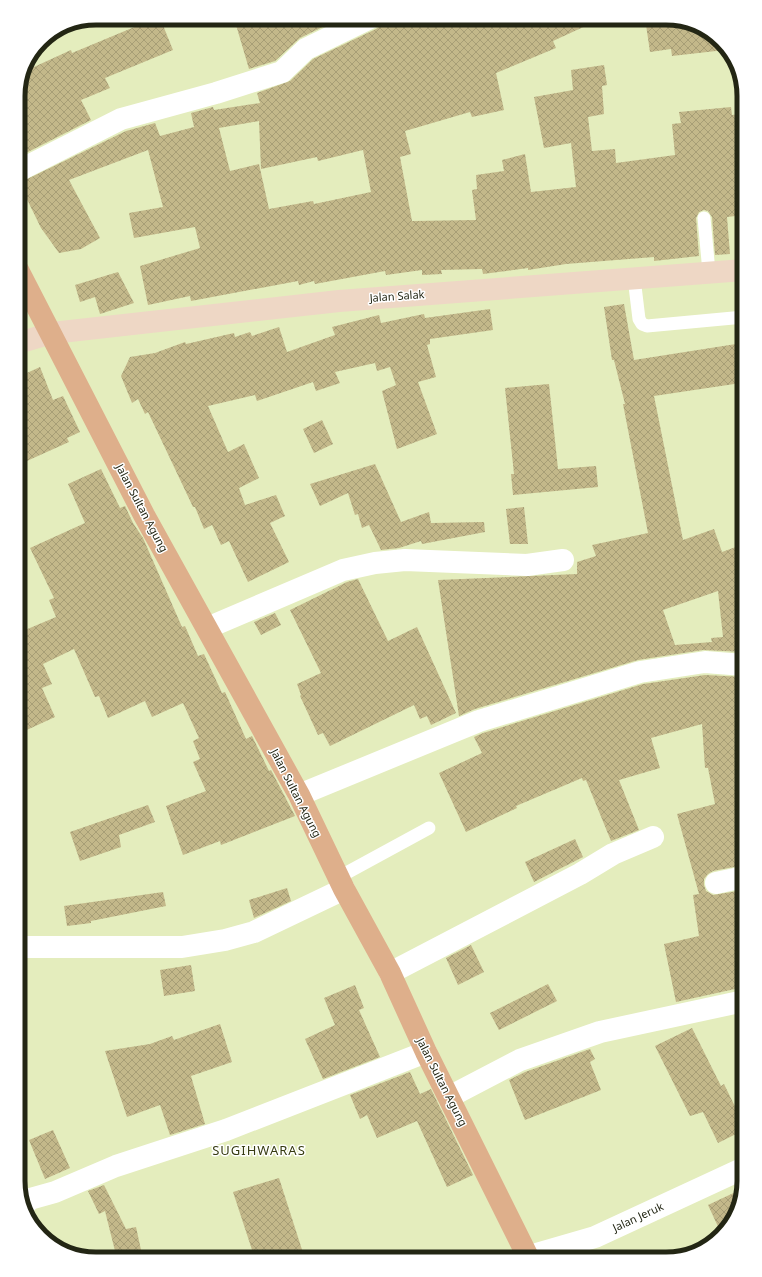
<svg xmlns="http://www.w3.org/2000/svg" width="762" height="1277" viewBox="0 0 762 1277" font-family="'Noto Sans',sans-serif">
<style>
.building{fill:url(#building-cross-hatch);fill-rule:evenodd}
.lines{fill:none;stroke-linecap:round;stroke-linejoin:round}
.lane{stroke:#fff;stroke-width:13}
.street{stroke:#fff;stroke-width:22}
.secondary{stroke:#eed7c5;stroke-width:22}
.primary{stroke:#deaf8b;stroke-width:22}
.labels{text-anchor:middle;stroke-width:3;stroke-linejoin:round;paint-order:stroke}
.street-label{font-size:11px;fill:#232614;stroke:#fff}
.quarter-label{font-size:13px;letter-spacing:1px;fill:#363b11;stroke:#fff}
.rim{fill:none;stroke:#232614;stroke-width:5}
</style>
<defs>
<pattern id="building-cross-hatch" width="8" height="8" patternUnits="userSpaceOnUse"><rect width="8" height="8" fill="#c3b88a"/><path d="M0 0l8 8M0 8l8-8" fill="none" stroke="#a79e76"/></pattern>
</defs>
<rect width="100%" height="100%" fill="#e4edbd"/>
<g class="building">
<path d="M 156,18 L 160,18 L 173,50 L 105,78 L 110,88 L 81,100 L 91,120 L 18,157 L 18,91 L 23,72 L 71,50 L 72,53 Z"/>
<path d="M 234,18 L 341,18 L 300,38 L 275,61 L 249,69 Z"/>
<path d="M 382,18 L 603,18 L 553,41 L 556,48 L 496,73 L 504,110 L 472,117 L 470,112 L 405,131 L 411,154 L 400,157 L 412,221 L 476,220 L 472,190 L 477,189 L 476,175 L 504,171 L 502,160 L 525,154 L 531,192 L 576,187 L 571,143 L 544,148 L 534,97 L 573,90 L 571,70 L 604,65 L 607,85 L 602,86 L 604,114 L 588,117 L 592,151 L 615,149 L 616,163 L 675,155 L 672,124 L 681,123 L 679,112 L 731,107 L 732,115 L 741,114 L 744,141 L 744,215 L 727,217 L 730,254 L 715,255 L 712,217 L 708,211 L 704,210 L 699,212 L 696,218 L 699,256 L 654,261 L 654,257 L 566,264 L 528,270 L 528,268 L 483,274 L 482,269 L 441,270 L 442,274 L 422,275 L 422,270 L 386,275 L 385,271 L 315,284 L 314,281 L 299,285 L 298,281 L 191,301 L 190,296 L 148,305 L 140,266 L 200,248 L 195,227 L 134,238 L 129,213 L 163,207 L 148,150 L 69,180 L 100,238 L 81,249 L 59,253 L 41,228 L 19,183 L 126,131 L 155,123 L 160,136 L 194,127 L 191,113 L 213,107 L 214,110 L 260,103 L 257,93 L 290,81 L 313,59 L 376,29 L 381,25 ZM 259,121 L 261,169 L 317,157 L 318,161 L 363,150 L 371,192 L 314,204 L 313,201 L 269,209 L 259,164 L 230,171 L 219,128 Z"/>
<path d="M 645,18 L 671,18 L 709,31 L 725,50 L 672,56 L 671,49 L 650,52 Z"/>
<path d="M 118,272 L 134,303 L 100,314 L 95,297 L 80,302 L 75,285 Z"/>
<path d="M 624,304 L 634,360 L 736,344 L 741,383 L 654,396 L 683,540 L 714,529 L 722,552 L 744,544 L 744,652 L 703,650 L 638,660 L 475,709 L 459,716 L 438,580 L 577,574 L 577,562 L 596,556 L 592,545 L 648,533 L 623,404 L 625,404 L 614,360 L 612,360 L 604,307 ZM 718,591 L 723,637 L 711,638 L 712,642 L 675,645 L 663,610 Z"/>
<path d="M 490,309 L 493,330 L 430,339 L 430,344 L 427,345 L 436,377 L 418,382 L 437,434 L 397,449 L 382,391 L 396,385 L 390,367 L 377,371 L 375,363 L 335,372 L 340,383 L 316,391 L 313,382 L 257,401 L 255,395 L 208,406 L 228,452 L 244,444 L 259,478 L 239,488 L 245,505 L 276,495 L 285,516 L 270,523 L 289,562 L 248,582 L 229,541 L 221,545 L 212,525 L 204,529 L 195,507 L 193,507 L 148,412 L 145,414 L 138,399 L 132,403 L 121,376 L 130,357 L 155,353 L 185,342 L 186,344 L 234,333 L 235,337 L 250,332 L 252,336 L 279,327 L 287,352 L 335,335 L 332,327 L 379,315 L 381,323 L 424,314 L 425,318 Z"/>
<path d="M 40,367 L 53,400 L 63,396 L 80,432 L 67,438 L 69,442 L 18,465 L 18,377 Z"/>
<path d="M 549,384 L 558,469 L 596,466 L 598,487 L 513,495 L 511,474 L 514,474 L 505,388 Z"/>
<path d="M 322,420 L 333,444 L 314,453 L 303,429 Z"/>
<path d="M 375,464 L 401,522 L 429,512 L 431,523 L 484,522 L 485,532 L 422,544 L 421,541 L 399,548 L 381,550 L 369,525 L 362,528 L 358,514 L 355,515 L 348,493 L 320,506 L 310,484 Z"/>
<path d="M 101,469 L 120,508 L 125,506 L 133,523 L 143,538 L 182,627 L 185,626 L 198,656 L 204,654 L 222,693 L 225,692 L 246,739 L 252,736 L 269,771 L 271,770 L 295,816 L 221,845 L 220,841 L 183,855 L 166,806 L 206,791 L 193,762 L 200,759 L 193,741 L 199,738 L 183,703 L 152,717 L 145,701 L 108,718 L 99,696 L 95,697 L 74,649 L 43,664 L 52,684 L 42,688 L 55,717 L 18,734 L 18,633 L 56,617 L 49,600 L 54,598 L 30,548 L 85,523 L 68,484 Z"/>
<path d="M 524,507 L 528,544 L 510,544 L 506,509 Z"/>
<path d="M 358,579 L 388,641 L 417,627 L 456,713 L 431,725 L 427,716 L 420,719 L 414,705 L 330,746 L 323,733 L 318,735 L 300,696 L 301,695 L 297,684 L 321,673 L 290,610 L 347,582 Z"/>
<path d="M 275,613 L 281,625 L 261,635 L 254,622 Z"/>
<path d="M 705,675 L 744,677 L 744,821 L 736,824 L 744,854 L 744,865 L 713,871 L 708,874 L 704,879 L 704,885 L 706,891 L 713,895 L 744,890 L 744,987 L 676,1002 L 664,944 L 699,936 L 693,895 L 699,894 L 677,814 L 715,804 L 708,768 L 705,768 L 702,724 L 651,738 L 660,768 L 619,780 L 639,830 L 611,841 L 586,780 L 583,781 L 582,778 L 516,806 L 517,808 L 466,832 L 439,773 L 482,753 L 474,737 L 483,733 L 643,684 Z"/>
<path d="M 148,805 L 155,822 L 119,835 L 121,847 L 80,861 L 70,832 Z"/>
<path d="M 575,839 L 583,857 L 534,882 L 525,862 Z"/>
<path d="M 287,888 L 291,901 L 254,918 L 249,900 Z"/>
<path d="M 163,892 L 166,906 L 91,921 L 91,923 L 67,926 L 64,906 Z"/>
<path d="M 471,945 L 484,972 L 458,985 L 446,958 Z"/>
<path d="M 191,965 L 195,991 L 164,996 L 160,970 Z"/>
<path d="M 548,984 L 557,1001 L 499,1030 L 490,1013 Z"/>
<path d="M 355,985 L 364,1008 L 359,1010 L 380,1057 L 323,1079 L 305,1039 L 335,1025 L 324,998 Z"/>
<path d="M 220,1024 L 232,1062 L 191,1076 L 205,1124 L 170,1135 L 160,1105 L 127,1117 L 105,1051 L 150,1044 L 172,1036 L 174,1040 Z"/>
<path d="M 692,1028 L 721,1086 L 724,1084 L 744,1125 L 744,1130 L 718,1143 L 703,1112 L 690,1116 L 655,1046 Z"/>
<path d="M 590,1049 L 595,1059 L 590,1062 L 601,1090 L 525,1120 L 509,1080 L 525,1072 Z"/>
<path d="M 410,1072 L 420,1094 L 431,1089 L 473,1175 L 447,1187 L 417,1121 L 377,1138 L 367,1115 L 360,1119 L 350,1095 Z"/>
<path d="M 53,1130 L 70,1168 L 45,1179 L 29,1140 Z"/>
<path d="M 279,1178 L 305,1259 L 255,1259 L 233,1192 Z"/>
<path d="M 104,1185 L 126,1229 L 136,1227 L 143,1259 L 117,1259 L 105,1211 L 99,1214 L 88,1191 Z"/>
<path d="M 742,1189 L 731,1224 L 721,1233 L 708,1205 Z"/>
</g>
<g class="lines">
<g class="lane">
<path d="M 704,218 L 709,272"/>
<path d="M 634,278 L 639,319 L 642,324 L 647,326 L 744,317"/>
<path d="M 339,877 L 429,828"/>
</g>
<g class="street">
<path d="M 18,171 L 121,119 L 216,93 L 282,72 L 306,49 L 370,18"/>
<path d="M 207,628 L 343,570 L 375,563 L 405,560 L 527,565 L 563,560"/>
<path d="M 299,795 L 479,721 L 640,672 L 705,662 L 744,665"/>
<path d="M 716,883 L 744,877"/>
<path d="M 18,947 L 182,947 L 225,940 L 254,932 L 344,889"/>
<path d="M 390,973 L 580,874 L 613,854 L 653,837"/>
<path d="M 449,1097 L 520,1060 L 600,1032 L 744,1001"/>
<path d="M 24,1205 L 30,1199 L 55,1192 L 116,1166 L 226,1130 L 426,1052"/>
<path d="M 519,1259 L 595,1237 L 744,1168"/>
</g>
<path class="secondary" d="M 18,343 L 52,333 L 339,301 L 744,270"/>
<path class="primary" d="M 18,270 L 144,515 L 299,795 L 344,889 L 390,973 L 426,1052 L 529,1259"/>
</g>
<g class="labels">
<g class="street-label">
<text transform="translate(397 296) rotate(-4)" y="4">Jalan Salak</text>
<text transform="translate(142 508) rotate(62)" y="4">Jalan Sultan Agung</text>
<text transform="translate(296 793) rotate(63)" y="4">Jalan Sultan Agung</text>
<text transform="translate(442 1082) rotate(63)" y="4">Jalan Sultan Agung</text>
<text transform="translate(638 1217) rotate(-25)" y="4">Jalan Jeruk</text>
</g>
<g class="quarter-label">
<text x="259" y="1155">SUGIHWARAS</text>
</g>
</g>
<path d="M0 0H762V1277H0ZM96 25H666A71 71 0 0 1 737 96V1181A71 71 0 0 1 666 1252H96A71 71 0 0 1 25 1181V96A71 71 0 0 1 96 25Z" fill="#fff" fill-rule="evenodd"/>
<path class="rim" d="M96 25H666A71 71 0 0 1 737 96V1181A71 71 0 0 1 666 1252H96A71 71 0 0 1 25 1181V96A71 71 0 0 1 96 25Z"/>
</svg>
